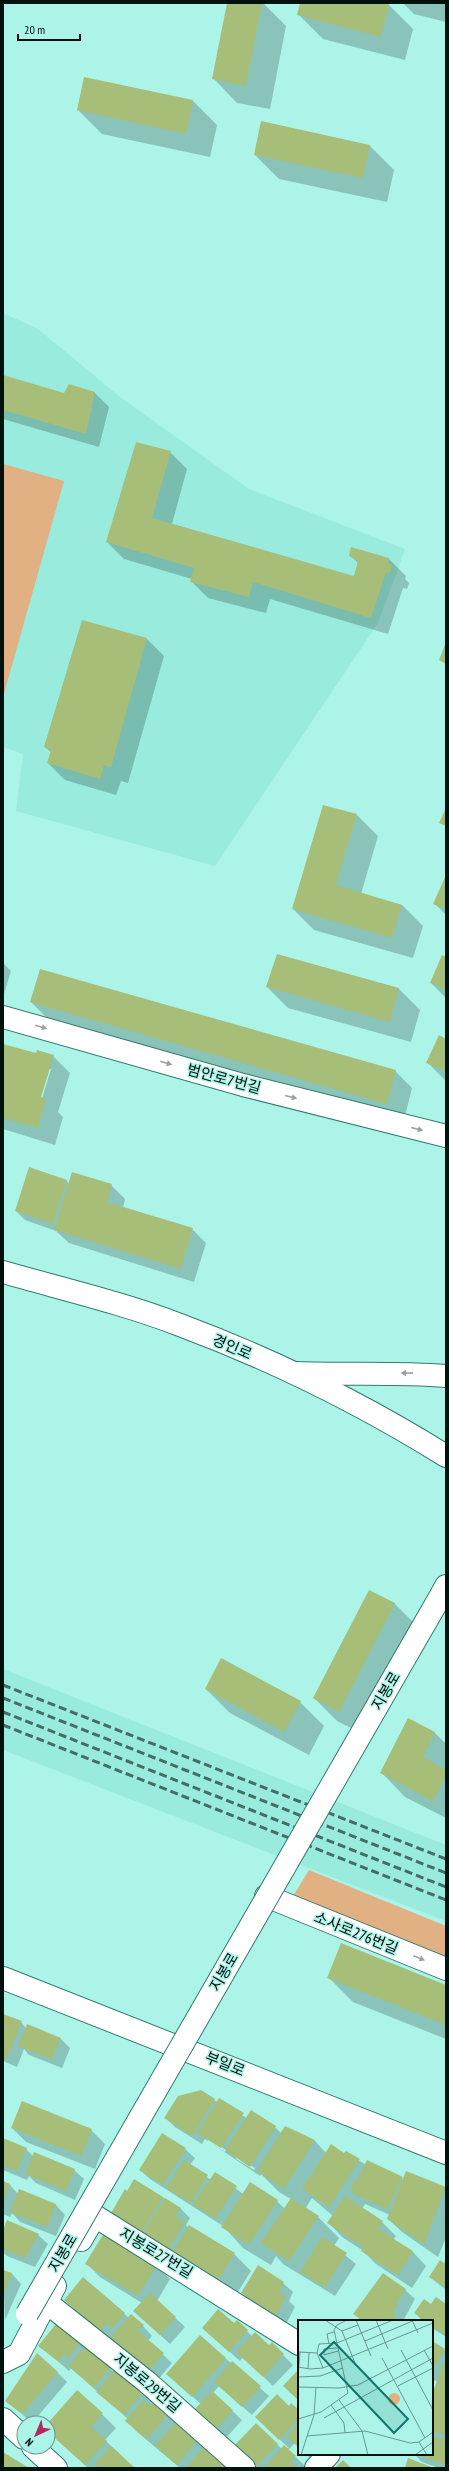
<svg xmlns="http://www.w3.org/2000/svg" width="449" height="2471" viewBox="0 0 449 2471" font-family="'PT Sans Narrow','Noto Sans KR',sans-serif">
<style>
.built{fill:#98ebdd}
.green{fill:#e1b083}
.shadow{fill:#0003;fill-rule:evenodd}
.building{fill:#a7be79}
.lines{fill:none;stroke-linecap:round;stroke-linejoin:round}
.minor-casing{stroke:#337b71;stroke-width:24}
.major-casing{stroke:#337b71;stroke-width:24}
.minor{stroke:#fff;stroke-width:22}
.major{stroke:#fff;stroke-width:22}
.rail{stroke:#456d66;stroke-width:3;stroke-dasharray:8 4;stroke-linecap:butt}
.minor-bridge-casing{stroke:#337b71;stroke-width:24;stroke-linecap:butt}
.minor-bridge{stroke:#fff;stroke-width:22}
.oneway{fill:#99a09f}
.labels{text-anchor:middle;stroke-width:3;stroke-linejoin:round;paint-order:stroke}
.street-label{font-size:15px;fill:#00110e;stroke:#acf4e8}
.inset-road{fill:none;stroke:#679991;stroke-width:1}
.view{fill:#0f766e;fill-opacity:0.15;stroke:#0f766e;stroke-width:2}
.inset-edge{fill:none;stroke:#00110e;stroke-width:2}
</style>
<rect width="100%" height="100%" fill="#acf4e8"/>
<g class="built">
<path d="M 3,313 L 38,329 L 120,397 L 249,489 L 405,549 L 378,623 L 215,866 L 16,811 L 23,754 L 3,747 Z"/>
<path d="M 3,1669 L 446,1845 L 446,1921 L 3,1750 Z"/>
</g>
<g class="green">
<path d="M 3,464 L 64,481 L 3,697 Z"/>
<path d="M 309,1870 L 446,1926 L 446,1969 L 287,1906 Z"/>
</g>
<g class="shadow">
<path d="M 228,3 L 263,3 L 286,26 L 270,109 L 237,103 L 213,78 Z"/>
<path d="M 301,3 L 389,5 L 413,29 L 405,60 L 323,39 L 298,14 Z"/>
<path d="M 403,3 L 446,3 L 446,22 L 414,14 Z"/>
<path d="M 193,101 L 217,125 L 210,157 L 102,134 L 78,110 Z"/>
<path d="M 262,122 L 370,146 L 394,170 L 387,202 L 279,179 L 255,155 Z"/>
<path d="M 3,376 L 64,395 L 95,393 L 109,407 L 99,447 L 3,419 Z"/>
<path d="M 170,452 L 187,469 L 172,524 L 354,578 L 358,563 L 350,555 L 352,548 L 389,559 L 406,576 L 405,579 L 409,583 L 407,589 L 403,588 L 388,634 L 270,599 L 266,613 L 208,598 L 191,581 L 192,579 L 124,559 L 107,542 Z"/>
<path d="M 147,639 L 164,656 L 128,783 L 121,781 L 116,795 L 65,780 L 48,763 L 51,752 L 45,747 Z"/>
<path d="M 357,815 L 378,836 L 361,894 L 402,905 L 423,926 L 413,958 L 314,930 L 293,909 Z"/>
<path d="M 446,877 L 446,915 L 434,903 Z"/>
<path d="M 446,958 L 446,998 L 431,983 Z"/>
<path d="M 3,963 L 11,971 L 3,997 Z"/>
<path d="M 267,987 L 399,989 L 420,1010 L 411,1042 L 288,1008 Z"/>
<path d="M 31,1002 L 395,1071 L 412,1088 L 404,1120 L 48,1019 Z"/>
<path d="M 446,1040 L 446,1081 L 427,1062 Z"/>
<path d="M 3,1045 L 36,1055 L 53,1056 L 70,1073 L 58,1112 L 63,1117 L 55,1145 L 3,1129 ZM 49,1069 L 51,1069 L 41,1102 L 39,1102 Z"/>
<path d="M 67,1181 L 69,1184 L 111,1185 L 125,1199 L 123,1208 L 192,1229 L 206,1243 L 194,1282 L 69,1243 L 56,1231 L 25,1220 L 16,1211 Z"/>
<path d="M 370,1591 L 395,1604 L 418,1627 L 363,1734 L 337,1721 L 314,1698 Z"/>
<path d="M 206,1689 L 300,1702 L 324,1726 L 309,1755 L 230,1713 Z"/>
<path d="M 409,1720 L 435,1733 L 446,1744 L 446,1818 L 405,1797 L 382,1773 Z"/>
<path d="M 329,1978 L 446,1986 L 446,2039 L 353,2002 Z"/>
<path d="M 3,2015 L 21,2022 L 26,2028 L 60,2038 L 70,2048 L 62,2068 L 29,2055 L 24,2049 L 17,2067 L 3,2061 Z"/>
<path d="M 214,2100 L 247,2118 L 275,2127 L 282,2134 L 295,2133 L 296,2131 L 315,2141 L 326,2153 L 345,2155 L 346,2152 L 366,2165 L 404,2180 L 407,2172 L 446,2188 L 446,2237 L 438,2257 L 402,2232 L 388,2219 L 390,2215 L 365,2204 L 362,2209 L 382,2222 L 396,2236 L 393,2240 L 413,2252 L 426,2266 L 412,2288 L 376,2264 L 362,2250 L 342,2237 L 329,2223 L 333,2216 L 312,2198 L 305,2209 L 318,2217 L 339,2238 L 334,2246 L 356,2264 L 335,2296 L 283,2264 L 276,2256 L 271,2265 L 243,2248 L 223,2226 L 150,2179 L 140,2170 L 185,2149 L 195,2158 L 190,2165 L 211,2180 L 215,2173 L 243,2194 L 277,2201 L 285,2209 L 291,2199 L 279,2192 L 261,2174 L 260,2176 L 205,2139 L 202,2144 L 175,2127 L 165,2117 ZM 208,2139 L 226,2150 L 225,2152 L 208,2141 ZM 236,2156 L 255,2168 L 254,2170 L 236,2159 Z"/>
<path d="M 12,2128 L 91,2130 L 105,2144 L 95,2169 L 26,2142 Z"/>
<path d="M 3,2140 L 26,2149 L 33,2156 L 74,2170 L 84,2179 L 75,2200 L 36,2183 L 29,2176 L 27,2180 L 3,2170 Z"/>
<path d="M 3,2183 L 10,2185 L 18,2194 L 20,2190 L 56,2205 L 65,2215 L 56,2236 L 20,2222 L 12,2213 L 10,2217 L 3,2214 Z"/>
<path d="M 128,2192 L 162,2197 L 180,2208 L 190,2218 L 186,2225 L 189,2228 L 234,2254 L 251,2271 L 236,2295 L 191,2268 L 180,2256 L 177,2260 L 121,2222 L 112,2212 Z"/>
<path d="M 3,2232 L 38,2235 L 48,2244 L 35,2267 L 7,2256 L 3,2252 Z"/>
<path d="M 446,2262 L 446,2290 L 430,2277 Z"/>
<path d="M 87,2264 L 156,2265 L 170,2279 L 157,2301 L 185,2327 L 170,2344 L 134,2311 L 142,2303 L 100,2277 Z"/>
<path d="M 3,2271 L 12,2274 L 21,2284 L 5,2320 Z"/>
<path d="M 84,2279 L 129,2318 L 143,2326 L 152,2336 L 148,2341 L 172,2363 L 156,2382 L 75,2309 Z"/>
<path d="M 283,2283 L 293,2292 L 289,2301 L 295,2307 L 286,2324 L 252,2303 L 242,2293 Z"/>
<path d="M 405,2290 L 415,2299 L 403,2321 L 362,2321 L 354,2314 Z"/>
<path d="M 436,2298 L 446,2304 L 446,2337 L 432,2328 L 432,2321 L 423,2321 L 415,2313 L 431,2305 Z"/>
<path d="M 237,2322 L 252,2336 L 269,2346 L 272,2344 L 293,2365 L 273,2386 L 243,2357 L 240,2361 L 213,2337 Z"/>
<path d="M 80,2343 L 114,2372 L 116,2369 L 232,2468 L 180,2468 L 136,2431 L 127,2421 L 128,2419 L 71,2368 L 69,2371 L 40,2346 Z"/>
<path d="M 432,2346 L 446,2351 L 446,2468 L 439,2468 L 422,2462 L 414,2454 L 432,2454 L 432,2392 L 434,2394 L 438,2382 L 432,2379 Z"/>
<path d="M 225,2358 L 269,2396 L 252,2415 L 219,2386 L 213,2393 L 242,2420 L 226,2438 L 205,2420 L 201,2404 L 177,2383 Z"/>
<path d="M 57,2372 L 67,2382 L 32,2423 L 7,2401 Z"/>
<path d="M 78,2391 L 116,2428 L 105,2440 L 134,2468 L 88,2468 L 48,2431 L 48,2424 Z"/>
<path d="M 289,2407 L 299,2412 L 299,2447 L 295,2443 L 288,2450 L 305,2466 L 303,2468 L 252,2468 L 256,2424 L 282,2449 L 289,2448 L 266,2427 Z"/>
<path d="M 306,2454 L 331,2454 L 320,2467 Z"/>
</g>
<g class="building">
<path d="M 227,3 L 262,3 L 246,86 L 212,79 Z"/>
<path d="M 300,3 L 387,3 L 389,4 L 381,37 L 297,15 Z"/>
<path d="M 84,77 L 193,100 L 186,134 L 77,110 Z"/>
<path d="M 261,121 L 370,145 L 363,178 L 254,155 Z"/>
<path d="M 3,375 L 64,393 L 69,384 L 95,392 L 86,434 L 3,410 Z"/>
<path d="M 136,442 L 171,451 L 152,518 L 354,576 L 358,561 L 349,556 L 351,547 L 389,558 L 388,563 L 392,565 L 390,573 L 386,572 L 371,618 L 253,582 L 249,597 L 190,582 L 194,568 L 106,542 Z"/>
<path d="M 82,620 L 147,638 L 111,767 L 104,765 L 100,779 L 47,763 L 51,750 L 44,747 Z"/>
<path d="M 446,642 L 446,664 L 439,660 Z"/>
<path d="M 323,805 L 357,814 L 336,885 L 402,905 L 392,938 L 292,909 Z"/>
<path d="M 446,808 L 446,826 L 439,823 Z"/>
<path d="M 446,875 L 446,909 L 433,904 Z"/>
<path d="M 277,954 L 399,988 L 390,1022 L 266,987 Z"/>
<path d="M 442,955 L 446,957 L 446,990 L 430,983 Z"/>
<path d="M 40,969 L 396,1070 L 387,1104 L 30,1002 Z"/>
<path d="M 439,1035 L 446,1039 L 446,1071 L 426,1063 Z"/>
<path d="M 3,1044 L 36,1053 L 37,1050 L 54,1055 L 41,1097 L 46,1099 L 38,1128 L 3,1118 Z"/>
<path d="M 29,1167 L 67,1180 L 53,1224 L 15,1211 Z"/>
<path d="M 72,1172 L 112,1184 L 107,1202 L 193,1228 L 181,1269 L 54,1230 Z"/>
<path d="M 369,1590 L 395,1603 L 339,1712 L 313,1698 Z"/>
<path d="M 221,1658 L 301,1701 L 284,1732 L 205,1689 Z"/>
<path d="M 408,1718 L 435,1732 L 423,1757 L 446,1770 L 446,1775 L 433,1801 L 380,1773 Z"/>
<path d="M 341,1943 L 446,1985 L 446,2025 L 327,1978 Z"/>
<path d="M 3,2014 L 22,2021 L 7,2058 L 3,2056 Z"/>
<path d="M 27,2024 L 61,2038 L 52,2059 L 18,2046 Z"/>
<path d="M 201,2090 L 215,2099 L 192,2136 L 164,2118 L 178,2096 Z"/>
<path d="M 219,2098 L 244,2113 L 221,2148 L 197,2133 Z"/>
<path d="M 22,2101 L 92,2129 L 81,2156 L 11,2128 Z"/>
<path d="M 251,2110 L 276,2126 L 250,2167 L 225,2150 Z"/>
<path d="M 285,2126 L 315,2140 L 284,2189 L 257,2171 Z"/>
<path d="M 162,2133 L 186,2148 L 163,2185 L 139,2170 Z"/>
<path d="M 3,2138 L 27,2148 L 17,2171 L 3,2165 Z"/>
<path d="M 331,2144 L 344,2153 L 346,2151 L 360,2159 L 329,2207 L 302,2189 Z"/>
<path d="M 34,2152 L 75,2169 L 66,2191 L 25,2174 Z"/>
<path d="M 184,2160 L 208,2175 L 191,2203 L 166,2188 Z"/>
<path d="M 367,2160 L 403,2177 L 387,2209 L 352,2193 L 353,2190 L 350,2189 L 354,2180 L 357,2181 Z"/>
<path d="M 406,2171 L 446,2187 L 424,2244 L 387,2219 Z"/>
<path d="M 215,2172 L 237,2186 L 215,2219 L 193,2204 Z"/>
<path d="M 134,2179 L 163,2197 L 142,2232 L 111,2213 L 125,2189 L 127,2191 Z"/>
<path d="M 3,2181 L 10,2184 L 3,2202 Z"/>
<path d="M 250,2182 L 278,2200 L 249,2245 L 221,2227 Z"/>
<path d="M 19,2189 L 56,2204 L 47,2227 L 10,2212 Z"/>
<path d="M 345,2196 L 383,2221 L 378,2229 L 413,2251 L 398,2275 L 361,2251 L 363,2247 L 327,2223 Z"/>
<path d="M 165,2198 L 181,2208 L 175,2216 L 185,2222 L 167,2251 L 142,2235 Z"/>
<path d="M 291,2198 L 319,2216 L 289,2261 L 261,2243 Z"/>
<path d="M 7,2220 L 39,2234 L 25,2258 L 3,2249 L 3,2230 Z"/>
<path d="M 189,2225 L 235,2253 L 219,2279 L 173,2251 Z"/>
<path d="M 104,2233 L 157,2264 L 138,2296 L 85,2264 Z"/>
<path d="M 322,2237 L 347,2253 L 325,2287 L 300,2272 Z"/>
<path d="M 440,2260 L 444,2263 L 446,2261 L 446,2288 L 429,2277 Z"/>
<path d="M 258,2265 L 284,2282 L 279,2292 L 286,2297 L 276,2315 L 241,2293 Z"/>
<path d="M 3,2270 L 12,2273 L 4,2293 L 3,2292 Z"/>
<path d="M 383,2273 L 406,2289 L 396,2304 L 398,2305 L 393,2312 L 396,2315 L 392,2321 L 364,2321 L 353,2314 Z"/>
<path d="M 83,2277 L 125,2313 L 112,2328 L 107,2324 L 100,2331 L 64,2300 Z"/>
<path d="M 150,2293 L 176,2317 L 160,2335 L 133,2311 Z"/>
<path d="M 436,2297 L 446,2304 L 445,2335 L 432,2326 L 432,2321 L 425,2321 L 414,2313 L 424,2299 L 431,2304 Z"/>
<path d="M 218,2309 L 234,2323 L 237,2320 L 248,2330 L 229,2352 L 202,2328 Z"/>
<path d="M 131,2314 L 144,2325 L 138,2331 L 164,2353 L 146,2373 L 108,2340 Z"/>
<path d="M 56,2324 L 80,2343 L 68,2358 L 64,2354 L 59,2362 L 38,2346 Z"/>
<path d="M 255,2332 L 269,2345 L 272,2342 L 284,2354 L 263,2377 L 236,2352 Z"/>
<path d="M 200,2335 L 226,2358 L 192,2397 L 166,2374 Z"/>
<path d="M 434,2342 L 445,2349 L 432,2371 L 432,2345 Z"/>
<path d="M 85,2346 L 111,2367 L 94,2388 L 68,2366 Z"/>
<path d="M 37,2353 L 58,2372 L 22,2414 L 5,2401 Z"/>
<path d="M 232,2361 L 261,2386 L 242,2407 L 214,2382 Z"/>
<path d="M 443,2364 L 446,2365 L 446,2436 L 432,2431 L 432,2395 Z"/>
<path d="M 116,2368 L 144,2391 L 124,2415 L 96,2392 Z"/>
<path d="M 296,2372 L 299,2373 L 299,2401 L 283,2386 Z"/>
<path d="M 77,2390 L 103,2413 L 91,2427 L 107,2441 L 85,2465 L 48,2432 L 48,2423 Z"/>
<path d="M 212,2391 L 233,2410 L 216,2429 L 194,2410 Z"/>
<path d="M 277,2394 L 289,2406 L 291,2403 L 299,2410 L 299,2418 L 279,2440 L 255,2417 Z"/>
<path d="M 143,2400 L 150,2406 L 155,2400 L 170,2412 L 147,2439 L 125,2421 Z"/>
<path d="M 177,2421 L 198,2439 L 177,2465 L 155,2446 Z"/>
<path d="M 256,2423 L 278,2444 L 255,2468 L 251,2468 L 231,2449 Z"/>
<path d="M 299,2423 L 299,2448 L 287,2436 Z"/>
<path d="M 432,2436 L 446,2441 L 446,2465 L 416,2454 L 432,2454 Z"/>
<path d="M 206,2444 L 227,2461 L 221,2468 L 186,2468 Z"/>
<path d="M 284,2445 L 296,2456 L 290,2462 L 297,2468 L 264,2468 Z"/>
<path d="M 111,2446 L 135,2468 L 99,2468 L 95,2464 Z"/>
<path d="M 3,2452 L 29,2468 L 3,2468 Z"/>
<path d="M 408,2458 L 434,2468 L 405,2468 Z"/>
<path d="M 343,2460 L 351,2468 L 335,2468 Z"/>
</g>
<g class="lines">
<g class="minor-casing">
<g id="minor">
<path d="M 3,1017 L 243,1085 L 446,1136"/>
<path d="M 436,1604 L 446,1586"/>
<path d="M 266,1896 L 446,1969"/>
<path d="M 3,1978 L 446,2153"/>
<path d="M 81,2240 L 95,2216 L 299,2344"/>
<path d="M 46,2302 L 147,2382 L 244,2468"/>
<path d="M 3,2362 L 19,2354 L 55,2286"/>
<path d="M 3,2419 L 24,2438"/>
<path d="M 33,2447 L 56,2468"/>
<path d="M 316,2468 L 329,2454"/>
</g>
</g>
<g class="major-casing">
<g id="major">
<path d="M 3,1272 C 62,1289 123,1303 180,1325 C 271,1359 364,1405 446,1456"/>
<path d="M 297,1373 C 347,1375 396,1372 446,1376"/>
</g>
</g>
<use href="#minor" class="minor"/>
<use href="#major" class="major"/>
<g class="rail">
<path d="M 3,1685 L 446,1859"/>
<path d="M 3,1698 L 446,1873"/>
<path d="M 3,1712 L 446,1887"/>
<path d="M 3,1725 L 446,1900"/>
</g>
<g class="minor-bridge-casing">
<path id="minor-bridge" d="M 27,2314 L 436,1604"/>
</g>
<use href="#minor-bridge" class="minor-bridge"/>
</g>
<defs><path id="oneway-solid" d="M-6-.8H1V-3.2L6.5 0L1 3.2V.8H-6Z"/></defs>
<g class="oneway">
<use href="#oneway-solid" transform="translate(41 1027) rotate(16)"/>
<use href="#oneway-solid" transform="translate(166 1063) rotate(16)"/>
<use href="#oneway-solid" transform="translate(291 1097) rotate(14)"/>
<use href="#oneway-solid" transform="translate(417 1129) rotate(14)"/>
<use href="#oneway-solid" transform="translate(407 1373) rotate(-179)"/>
<use href="#oneway-solid" transform="translate(419 1958) rotate(22)"/>
</g>
<g class="labels">
<g class="street-label">
<text transform="translate(224 1079) rotate(15)" y="5">범안로7번길</text>
<text transform="translate(232 1347) rotate(23)" y="5">경인로</text>
<text transform="translate(386 1691) rotate(-60)" y="5">지봉로</text>
<text transform="translate(356 1933) rotate(22)" y="5">소사로276번길</text>
<text transform="translate(224 1972) rotate(-60)" y="5">지봉로</text>
<text transform="translate(225 2064) rotate(22)" y="5">부일로</text>
<text transform="translate(63 2253) rotate(-60)" y="5">지봉로</text>
<text transform="translate(156 2253) rotate(31)" y="5">지봉로27번길</text>
<text transform="translate(147 2383) rotate(40)" y="5">지봉로29번길</text>
</g>
</g>
<g transform="translate(298 2320)">
<rect width="135" height="135" fill="#acf4e8"/>
<path d="M90 79a6 6 0 1 1 12 0a6 6 0 1 1-12 0Z" fill="#e1b083"/>
<path class="inset-road" d="M 27,0 L 44,11 L 57,43M 58,0 L 73,36M 78,0 L 90,29M 114,0 L 120,13M 44,11 L 60,5M 67,21 L 117,0M 31,24 L 29,14 L 36,12M 26,29 L 26,35 L 40,31M 26,29 L 39,28M 103,30 L 135,90M 126,30 L 135,46M 1,32 L 19,33M 84,38 L 127,118M 0,47 L 12,49 L 25,48 L 135,3M 25,48 L 19,33 L 21,24 L 39,23 L 95,0M 10,49 L 11,33M 0,57 L 22,56 L 45,48M 0,57 L 2,32M 100,66 L 135,48M 0,67 L 41,68 L 60,65 L 135,26M 41,80 L 64,111 L 70,135M 33,85 L 46,103 L 47,113M 26,98 L 135,38M 0,99 L 23,92 L 50,73 L 36,10 L 39,5 L 49,0M 9,116 L 67,111 L 112,123 L 121,122 L 135,112M 121,122 L 129,135M 3,135 L 16,95 L 18,67M 117,135 L 135,122"/>
<path class="view" d="M 36,22 L 110,99 L 96,113 L 22,35 Z"/>
<rect width="135" height="135" class="inset-edge"/>
</g>
<rect width="449" height="2471" fill="none" stroke="#00110e" stroke-width="8"/>
<g transform="translate(36 2435) rotate(224)"><circle r="19" fill="#acf4e8" stroke="#679991"/>
<path d="M0-3L7 15L0 10L-7 15Z" fill="#b5285e"/>
<text y="-6" font-size="11" font-weight="bold" text-anchor="middle" fill="#00110e">N</text>
</g>
<path d="M18 34v6h62v-6" fill="none" stroke="#00110e" stroke-width="2"/>
<text x="24" y="34" font-size="12" fill="#00110e" stroke="#acf4e8" stroke-width="3" paint-order="stroke">20 m</text>
</svg>
